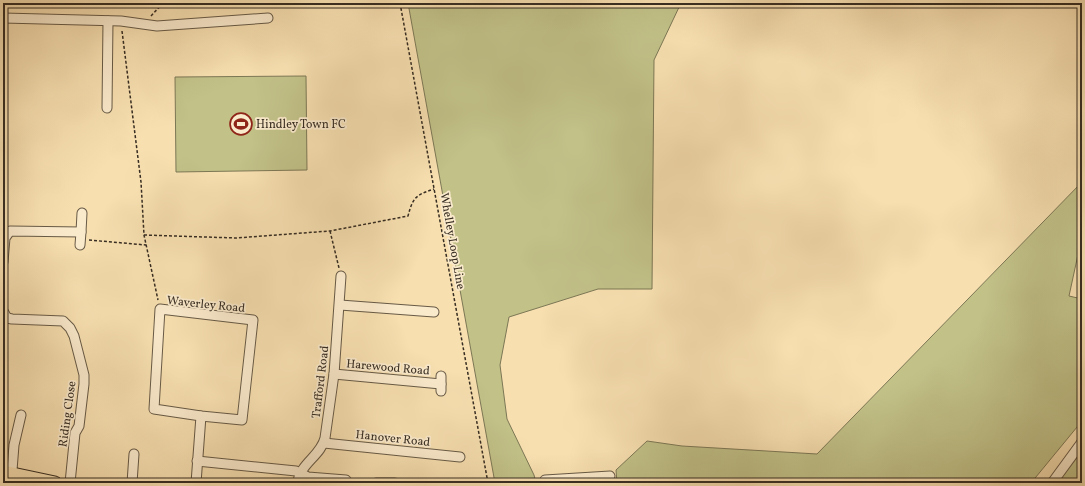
<svg xmlns="http://www.w3.org/2000/svg" width="1085" height="486" viewBox="0 0 1085 486" font-family="Vollkorn,serif">
<style>
.green{fill:#c1c188;stroke:#7c7755}
.lines{fill:none;stroke-linecap:round;stroke-linejoin:round}
.minor-casing{stroke:#675a46;stroke-width:11}
.highway-casing{stroke:#372d22;stroke-width:15}
.path{stroke:#372d22;stroke-width:1.5;stroke-dasharray:3 2;stroke-linecap:butt}
.minor{stroke:#faeacc;stroke-width:9}
.highway{stroke:#f7dfb0;stroke-width:13}
.labels{text-anchor:middle;stroke-width:3.5;stroke-linejoin:round;paint-order:stroke}
.poi-label{font-size:12px;fill:#372d22;stroke:#faeacc;text-anchor:start}
.street-label{font-size:12px;fill:#372d22;stroke:#faeacc}
</style>
<rect width="100%" height="100%" fill="#f7dfb0"/>
<filter id="stains"><feTurbulence type="fractalNoise" baseFrequency=".005" numOctaves="4"/><feColorMatrix values="0 0 0 0 .2 0 0 0 0 .09 0 0 0 0 .02 0 0 0 .5 -.17"/></filter>
<radialGradient id="worn" r=".72"><stop offset=".6" stop-color="#630" stop-opacity="0"/><stop offset="1" stop-color="#630" stop-opacity=".3"/></radialGradient>
<g class="green">
<path d="M 408,3 L 681,3 L 654,60 L 652,289 L 598,289 L 509,317 L 500,365 L 507,419 L 534,475 L 536,483 L 495,483 Z"/>
<path d="M 306,76 L 307,170 L 176,172 L 175,77 Z"/>
<path d="M 1082,182 L 1082,236 L 1069,296 L 1082,299 L 1082,421 L 1031,483 L 617,483 L 616,470 L 647,441 L 682,446 L 817,454 Z"/>
<path d="M 1082,451 L 1082,483 L 1057,483 Z"/>
</g>
<g class="lines">
<g class="minor-casing">
<g id="minor">
<path d="M 3,18 L 121,21 L 157,26 L 268,18"/>
<path d="M 107,108 L 108,21"/>
<path d="M 80,245 L 81,232"/>
<path d="M 3,262 L 5,238 L 10,231 L 81,232 L 82,213"/>
<path d="M 340,305 L 434,312"/>
<path d="M 160,309 L 253,320 L 242,420 L 201,416 L 154,409 Z"/>
<path d="M 3,311 L 7,318 L 12,319 L 63,321 L 70,328 L 74,336 L 84,375 L 84,384 L 79,426 L 75,433 L 70,483"/>
<path d="M 334,374 L 441,384"/>
<path d="M 441,391 L 441,376"/>
<path d="M 324,443 L 460,457"/>
<path d="M 197,461 L 296,471 L 308,477 L 346,480"/>
<path d="M 11,483 L 14,445 L 21,415"/>
<path d="M 132,483 L 134,454"/>
<path d="M 196,483 L 201,416"/>
<path d="M 298,483 C 299,464 321,456 325,438 L 334,374 L 341,276"/>
<path d="M 376,483 L 395,483"/>
<path d="M 545,483 L 545,480 L 610,476"/>
<path d="M 1052,483 L 1082,442"/>
</g>
</g>
<g class="highway-casing">
<path id="highway" d="M 3,472 L 55,483"/>
</g>
<g class="path">
<path d="M 400,3 L 488,483"/>
<path d="M 151,16 L 163,3"/>
<path d="M 122,31 L 141,182 L 144,235 L 158,300"/>
<path d="M 330,231 L 339,268"/>
<path d="M 144,235 L 236,238 L 330,231 L 408,216 C 413,197 416,195 434,189"/>
<path d="M 89,240 L 146,245"/>
<path d="M 355,479 L 368,479"/>
</g>
<use href="#minor" class="minor"/>
<use href="#highway" class="highway"/>
</g>
<defs>
<g id="stadium-ring" transform="scale(1.15)"><circle r="9.5" fill="#faeacc" stroke="#8f2418" stroke-width="1.5"/><path d="M0-5a6.5 5 0 1 0 0 10a6.5 5 0 1 0 0-10ZM-3.5-1.8h7v3.6h-7Z" fill="#8f2418"/></g>
</defs>
<g fill-rule="evenodd">
<use href="#stadium-ring" x="241" y="124"/>
</g>
<g class="labels">
<g class="poi-label">
<text x="256" y="128">Hindley Town FC</text>
</g>
<g class="street-label">
<text transform="translate(453 241) rotate(80)" y="4">Whelley Loop Line</text>
<text transform="translate(206 304) rotate(6)" y="4">Waverley Road</text>
<text transform="translate(388 367) rotate(5)" y="4">Harewood Road</text>
<text transform="translate(320 382) rotate(-83)" y="4">Trafford Road</text>
<text transform="translate(67 414) rotate(-82)" y="4">Riding Close</text>
<text transform="translate(393 438) rotate(6)" y="4">Hanover Road</text>
</g>
</g>
<rect width="1085" height="486" fill="none" stroke="#f7dfb0" stroke-width="16"/>
<rect x="4" y="4" width="1077" height="478" fill="none" stroke="#372d22" stroke-width="2"/>
<rect x="8" y="8" width="1069" height="470" fill="none" stroke="#372d22"/>
<rect width="100%" height="100%" filter="url(#stains)"/>
<rect width="100%" height="100%" fill="url(#worn)"/>
</svg>
